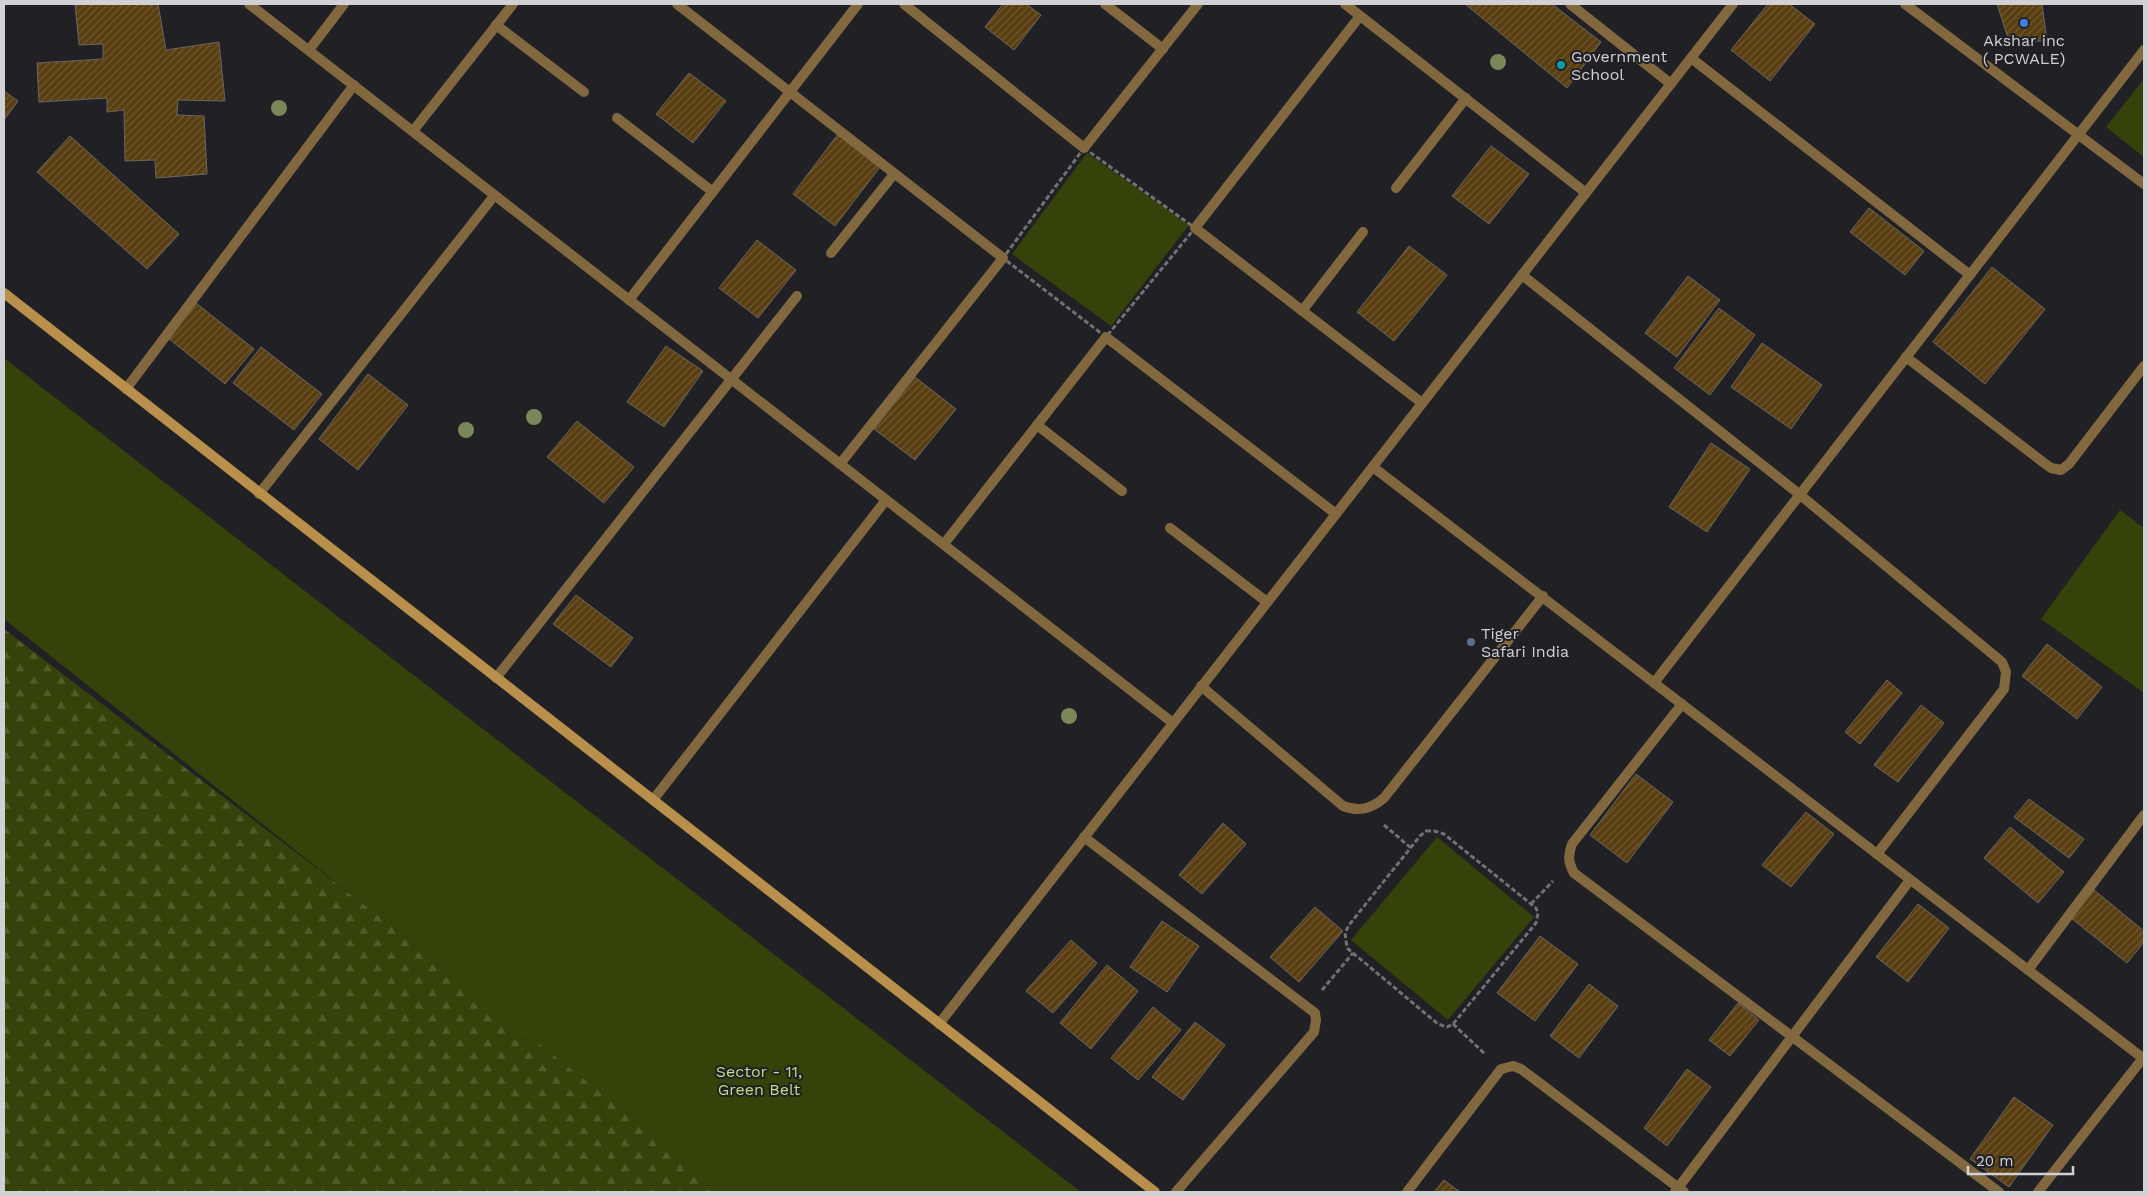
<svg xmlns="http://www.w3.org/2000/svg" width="2148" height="1196" viewBox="0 0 2148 1196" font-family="'Work Sans',sans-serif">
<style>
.forest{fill:url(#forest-firs)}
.park{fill:#354209}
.building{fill:url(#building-hatch);stroke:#6a6661}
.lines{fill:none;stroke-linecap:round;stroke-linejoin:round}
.path{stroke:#717175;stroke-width:3;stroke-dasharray:5 2.5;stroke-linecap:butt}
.lane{stroke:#81683f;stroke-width:10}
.street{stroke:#81683f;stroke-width:10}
.secondary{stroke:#b9904b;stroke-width:10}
.tree{fill:#7a8758}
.shop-dot{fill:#3f7fe0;stroke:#202025;stroke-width:2}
.culture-dot{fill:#0f9aa8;stroke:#202025;stroke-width:2}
.service-dot{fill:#5c6f8a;stroke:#202025;stroke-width:2}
.labels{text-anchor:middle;stroke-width:4;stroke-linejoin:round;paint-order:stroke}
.poi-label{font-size:16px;fill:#d1d1d5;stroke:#202025;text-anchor:start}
.park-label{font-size:16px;fill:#c3db82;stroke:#202025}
</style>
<defs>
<pattern id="forest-firs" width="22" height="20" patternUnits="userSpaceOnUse" patternTransform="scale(1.25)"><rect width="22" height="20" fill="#354209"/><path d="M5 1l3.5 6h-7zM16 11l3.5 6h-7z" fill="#515c2c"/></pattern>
<pattern id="building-hatch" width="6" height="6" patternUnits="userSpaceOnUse" patternTransform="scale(1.25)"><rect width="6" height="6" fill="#583e11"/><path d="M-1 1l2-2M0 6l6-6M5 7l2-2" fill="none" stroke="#6f5933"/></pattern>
</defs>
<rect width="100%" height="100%" fill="#202025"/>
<path class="forest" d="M 4,629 L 740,1192 L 4,1192 Z"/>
<g class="park">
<path d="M 2144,79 L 2144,157 L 2106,127 Z"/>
<path d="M 1087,153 L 1189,225 L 1111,326 L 1012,254 Z"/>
<path d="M 4,358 L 1081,1192 L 726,1192 L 4,619 Z"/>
<path d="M 2120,510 L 2144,528 L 2144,693 L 2041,619 Z"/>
<path d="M 1437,837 L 1534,917 L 1448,1020 L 1351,940 Z"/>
</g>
<g class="building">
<path d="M 75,4 L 158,4 L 166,50 L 219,42 L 225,101 L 178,100 L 177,115 L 204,116 L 207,174 L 156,178 L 155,160 L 125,161 L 124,110 L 107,112 L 107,98 L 39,102 L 37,63 L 103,59 L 103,44 L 79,45 Z"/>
<path d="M 1003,4 L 1026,4 L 1041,15 L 1014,50 L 985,27 Z"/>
<path d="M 1465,4 L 1552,4 L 1601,42 L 1567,88 Z"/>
<path d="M 1768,4 L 1789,4 L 1815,24 L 1770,81 L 1731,50 Z"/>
<path d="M 1997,4 L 2042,4 L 2047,41 L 2009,41 Z"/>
<path d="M 689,73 L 726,101 L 693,143 L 656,114 Z"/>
<path d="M 4,91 L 18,101 L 4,120 Z"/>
<path d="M 838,134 L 880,167 L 835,226 L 793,194 Z"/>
<path d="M 70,136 L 179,234 L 147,269 L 37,172 Z"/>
<path d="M 1491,146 L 1529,174 L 1489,224 L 1452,196 Z"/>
<path d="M 1869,208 L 1924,251 L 1905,275 L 1850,232 Z"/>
<path d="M 757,240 L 796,270 L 758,318 L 719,288 Z"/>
<path d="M 1409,246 L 1447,275 L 1394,341 L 1357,312 Z"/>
<path d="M 1992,267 L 2045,309 L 1985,384 L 1933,342 Z"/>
<path d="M 1688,276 L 1720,300 L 1677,357 L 1645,333 Z"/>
<path d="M 196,303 L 254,349 L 225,384 L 168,338 Z"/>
<path d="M 1719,308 L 1755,335 L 1710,395 L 1674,368 Z"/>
<path d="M 1762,343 L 1822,385 L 1791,429 L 1731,387 Z"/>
<path d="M 666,346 L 703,371 L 664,427 L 627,402 Z"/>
<path d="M 261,347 L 322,394 L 294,430 L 233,383 Z"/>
<path d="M 368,374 L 408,405 L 358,470 L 319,439 Z"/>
<path d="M 915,377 L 956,409 L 915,460 L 874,429 Z"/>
<path d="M 577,421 L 634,467 L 604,503 L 547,457 Z"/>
<path d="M 1711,443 L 1750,469 L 1707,532 L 1669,507 Z"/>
<path d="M 576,595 L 633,638 L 611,667 L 553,624 Z"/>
<path d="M 2047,644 L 2102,687 L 2077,719 L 2022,676 Z"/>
<path d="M 1887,680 L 1902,693 L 1860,744 L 1845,732 Z"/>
<path d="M 1921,705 L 1944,723 L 1898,782 L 1874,765 Z"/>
<path d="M 1636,774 L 1673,802 L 1627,863 L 1590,835 Z"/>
<path d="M 2029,799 L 2084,839 L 2069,858 L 2014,817 Z"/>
<path d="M 1806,812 L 1834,834 L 1791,887 L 1762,865 Z"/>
<path d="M 1223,823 L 1246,844 L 1202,894 L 1179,875 Z"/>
<path d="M 2010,827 L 2064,872 L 2038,903 L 1984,858 Z"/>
<path d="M 2094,890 L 2144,931 L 2144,942 L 2127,963 L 2071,918 Z"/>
<path d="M 1918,904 L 1949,928 L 1908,982 L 1876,957 Z"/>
<path d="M 1315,907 L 1343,931 L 1299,982 L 1270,957 Z"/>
<path d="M 1162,921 L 1199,946 L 1167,992 L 1130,967 Z"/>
<path d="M 1540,936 L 1578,964 L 1535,1021 L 1497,993 Z"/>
<path d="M 1071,940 L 1097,963 L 1053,1013 L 1026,991 Z"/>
<path d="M 1107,965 L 1138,991 L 1091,1049 L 1060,1023 Z"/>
<path d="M 1589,984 L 1618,1006 L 1579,1058 L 1550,1036 Z"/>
<path d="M 1738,1003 L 1759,1020 L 1730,1056 L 1709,1040 Z"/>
<path d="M 1153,1007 L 1181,1030 L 1138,1080 L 1111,1058 Z"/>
<path d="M 1195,1022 L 1225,1045 L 1183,1100 L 1152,1077 Z"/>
<path d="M 1687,1069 L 1711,1087 L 1667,1146 L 1644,1128 Z"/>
<path d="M 2014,1097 L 2053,1125 L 2009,1187 L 1970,1159 Z"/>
<path d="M 1444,1180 L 1460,1192 L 1434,1192 Z"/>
</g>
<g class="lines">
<g class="path">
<path d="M 1084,148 L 1195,228 L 1106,337 L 1003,258 Z"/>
<path d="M 1384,825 L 1411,848"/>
<path d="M 1426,831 L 1434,831 L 1444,834 L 1536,908 L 1538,913 L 1536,923 L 1453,1024 L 1447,1027 L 1438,1024 L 1347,948 L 1345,933 L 1349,925 L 1420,836 Z"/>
<path d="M 1531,904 L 1553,881"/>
<path d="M 1322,990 L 1353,953"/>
<path d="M 1453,1024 L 1485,1054"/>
</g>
<path class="lane" d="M 1570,4 L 1671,84"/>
<g class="street">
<path d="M 249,4 L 1173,723"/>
<path d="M 677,4 L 1003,258 L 840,464"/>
<path d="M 904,4 L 1084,148 L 1198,4"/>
<path d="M 1105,4 L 1163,49"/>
<path d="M 1345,4 L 1586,193"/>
<path d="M 1905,4 L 2144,184"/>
<path d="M 1360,16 L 1195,228 L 1422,403"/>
<path d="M 496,25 L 584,92"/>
<path d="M 309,50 L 344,4"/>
<path d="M 1691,58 L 1970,275"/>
<path d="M 617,118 L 713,192"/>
<path d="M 413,131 L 513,4"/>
<path d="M 1396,188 L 1466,98"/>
<path d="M 831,253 L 894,174"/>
<path d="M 1522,275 L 1799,494 L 2002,662 L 2006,672 L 2004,689 L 1877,854"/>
<path d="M 629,300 L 858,4"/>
<path d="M 1302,311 L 1363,232"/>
<path d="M 1906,357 L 2044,463 L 2051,468 L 2061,470 L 2069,464 L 2144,366"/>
<path d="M 126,389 L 354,85"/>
<path d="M 1037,425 L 1122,491"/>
<path d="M 1373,467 L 2144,1059"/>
<path d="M 259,494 L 494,196"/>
<path d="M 1170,528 L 1267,602"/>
<path d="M 944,544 L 1106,337 L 1336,514"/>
<path d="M 496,678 L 797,296"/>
<path d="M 1654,683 L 2144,50"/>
<path d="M 1201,686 L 1343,806 C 1359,812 1371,809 1384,798 L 1543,596"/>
<path d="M 1682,704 L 1572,844 C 1568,856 1568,862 1574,873 L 1999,1192"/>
<path d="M 653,800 L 886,500"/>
<path d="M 1084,837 L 1315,1013 L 1316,1020 L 1314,1032 L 1176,1192"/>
<path d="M 2028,970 L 2144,815"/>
<path d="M 939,1024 L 1733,4"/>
<path d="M 1407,1192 L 1501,1069 L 1513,1066 L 1521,1069 L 1684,1192"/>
<path d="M 1675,1192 L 1910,880"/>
<path d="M 2038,1192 L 2143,1058"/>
</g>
<path class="secondary" d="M 4,293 L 1155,1192"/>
</g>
<g class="tree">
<circle cx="1498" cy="62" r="8"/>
<circle cx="279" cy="108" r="8"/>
<circle cx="534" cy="417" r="8"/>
<circle cx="466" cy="430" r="8"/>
<circle cx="1069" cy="716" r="8"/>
</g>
<circle class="shop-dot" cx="2024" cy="23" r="5"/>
<circle class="culture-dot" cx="1561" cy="65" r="5"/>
<circle class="service-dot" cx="1471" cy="642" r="5"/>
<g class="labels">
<g class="poi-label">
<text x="2024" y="46" text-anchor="middle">Akshar inc<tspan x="2024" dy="18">( PCWALE)</tspan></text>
<text x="1571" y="62">Government<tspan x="1571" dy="18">School</tspan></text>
<text x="1481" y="639">Tiger<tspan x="1481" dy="18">Safari India</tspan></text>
</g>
<g class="park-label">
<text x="759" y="1077">Sector - 11,<tspan x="759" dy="18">Green Belt</tspan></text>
</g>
</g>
<rect width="2148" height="1196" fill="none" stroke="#d1d1d5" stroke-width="10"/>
<path d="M1968 1166v8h105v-8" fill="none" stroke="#d1d1d5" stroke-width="2.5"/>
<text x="1976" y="1166" font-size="15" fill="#d1d1d5" stroke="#202025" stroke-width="4" paint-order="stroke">20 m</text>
</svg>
